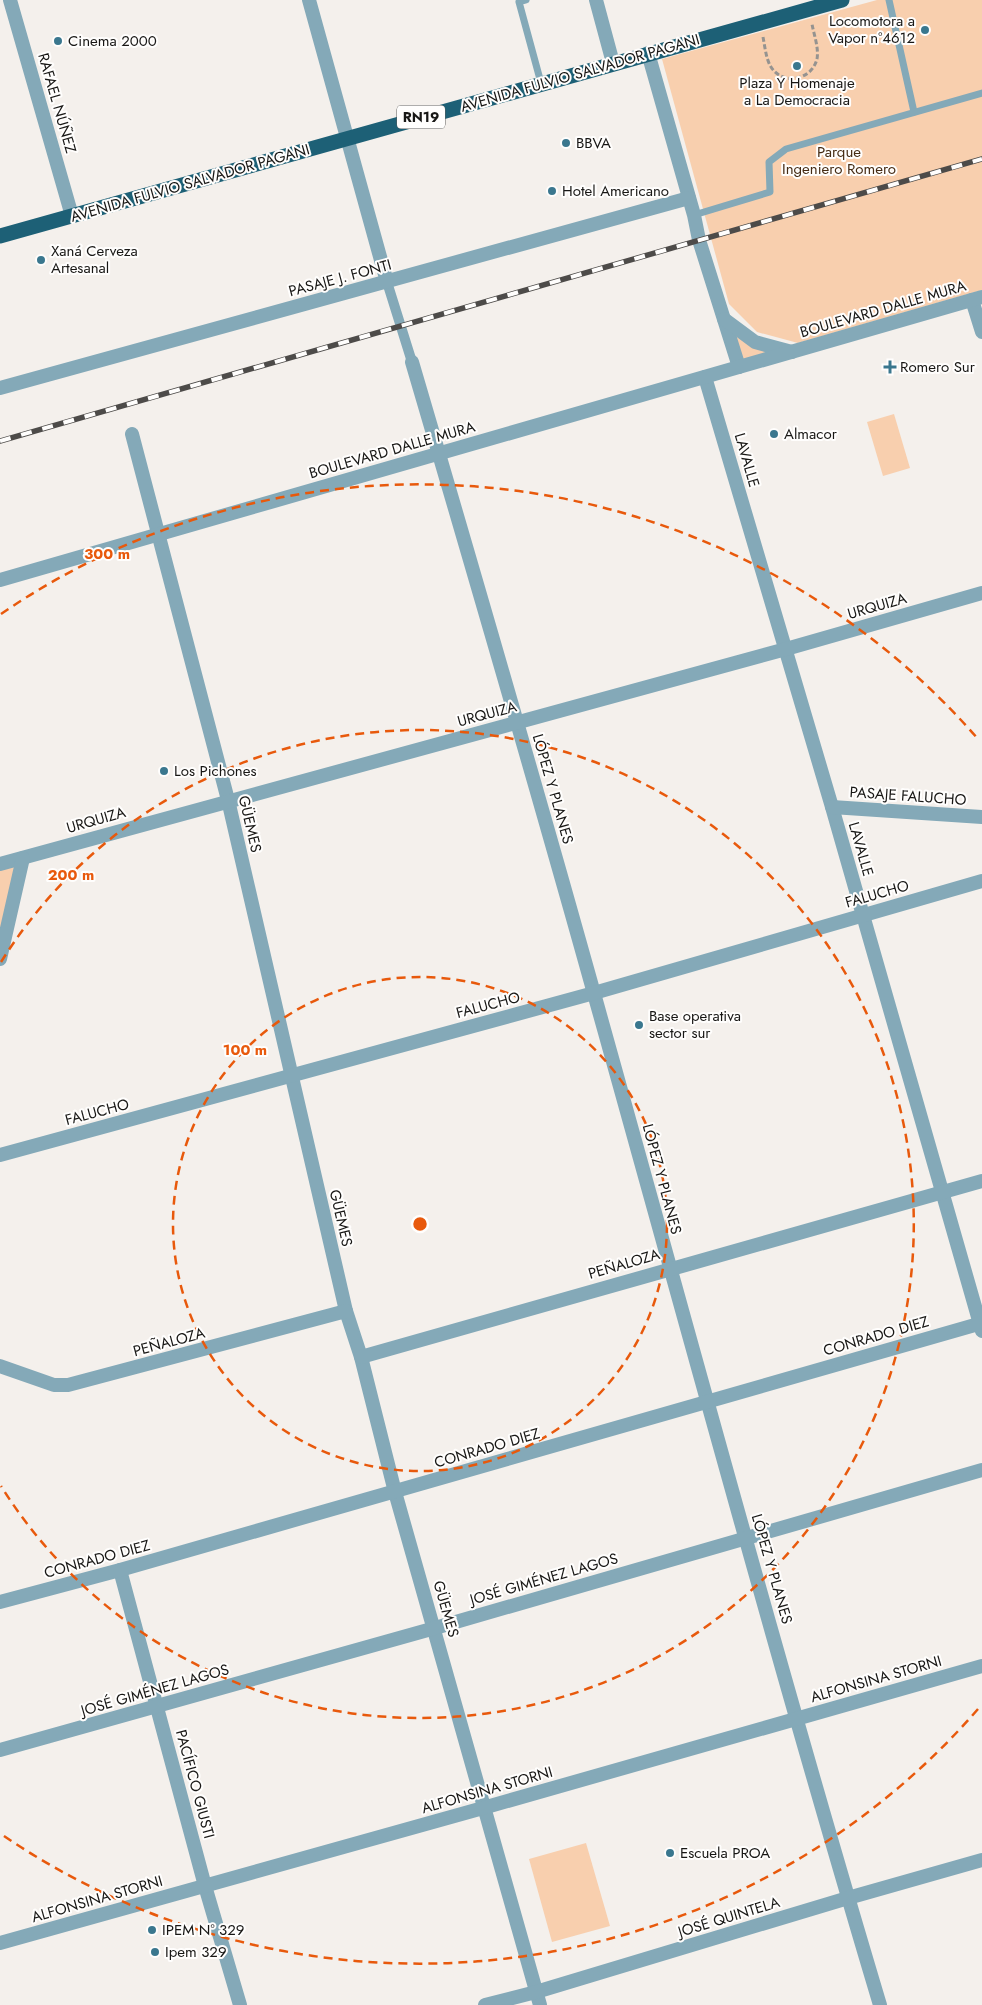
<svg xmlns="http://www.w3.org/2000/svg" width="982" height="2005" viewBox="0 0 982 2005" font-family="Jost,sans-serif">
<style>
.green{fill:#f8cfae}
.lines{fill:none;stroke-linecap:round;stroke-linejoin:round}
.path{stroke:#959390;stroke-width:3;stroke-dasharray:5 2.5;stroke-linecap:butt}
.service{stroke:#84a9b8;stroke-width:7}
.pedestrian{stroke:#84a9b8;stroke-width:10}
.minor{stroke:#84a9b8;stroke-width:14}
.trunk{stroke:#1d6076;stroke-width:15}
.rail-casing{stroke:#4d4b49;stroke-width:5.5}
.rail{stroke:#fffefd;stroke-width:4;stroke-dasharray:11;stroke-linecap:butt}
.ring{fill:none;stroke:#e8590c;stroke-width:2.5;stroke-dasharray:9 6}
.poi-dot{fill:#3a778e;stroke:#fffefd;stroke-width:2}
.labels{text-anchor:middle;stroke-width:4;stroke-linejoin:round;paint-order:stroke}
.shield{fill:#fffefd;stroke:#5d5c5b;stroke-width:1}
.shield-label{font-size:14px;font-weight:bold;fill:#181715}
.poi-label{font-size:15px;fill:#181715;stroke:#fffefd;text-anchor:start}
.street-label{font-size:15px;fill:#181715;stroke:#fffefd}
.park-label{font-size:15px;fill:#452b13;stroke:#fffefd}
.centre{fill:#e8590c;stroke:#fffefd;stroke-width:2.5}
.ring-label{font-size:15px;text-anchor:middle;font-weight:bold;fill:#e8590c;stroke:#fffefd;stroke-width:4;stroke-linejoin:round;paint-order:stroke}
</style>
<rect width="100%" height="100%" fill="#f4f0ec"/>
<g class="green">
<path d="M 877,0 L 982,0 L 982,290 L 798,343 L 757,332 L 729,304 L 662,59 Z"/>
<path d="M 730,328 L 783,352 L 741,363 Z"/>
<path d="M 894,414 L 910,468 L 883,476 L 867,422 Z"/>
<path d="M 23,858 L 0,959 L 0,864 Z"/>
<path d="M 586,1843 L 610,1926 L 552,1942 L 529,1859 Z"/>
</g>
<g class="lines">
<path class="path" d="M 763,37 C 765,47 766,59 771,67 C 783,86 812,80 817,59 C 819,48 814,35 812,24"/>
<g class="service">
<path d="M 526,0 L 519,2 L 541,83"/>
<path d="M 889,0 L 914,112"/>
<path d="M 694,215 L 770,192 L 769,162 L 786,149 L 982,93"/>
</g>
<path class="pedestrian" d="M 387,282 L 412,362"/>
<g class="minor">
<path d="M 10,0 L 72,216"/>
<path d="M 309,0 L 387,282"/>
<path d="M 596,0 L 613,63"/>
<path d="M 648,53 L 694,215 L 699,240 L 739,367"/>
<path d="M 972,300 L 982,332"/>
<path d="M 724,319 L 755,342 L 792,352"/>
<path d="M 412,362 C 474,573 536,785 595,997 C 689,1333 780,1671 880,2005"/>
<path d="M 705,377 L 832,807 L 982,1331"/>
<path d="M 0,388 L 689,198"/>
<path d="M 132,434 L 228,800 L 346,1311 L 361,1357 L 395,1492 L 540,2005"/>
<path d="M 0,580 L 982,297"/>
<path d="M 832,807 L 982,817"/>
<path d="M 0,864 L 786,649 L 982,593"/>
<path d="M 0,959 L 23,858"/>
<path d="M 0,1155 L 594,993 L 982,881"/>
<path d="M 361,1357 L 982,1181"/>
<path d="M 0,1366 L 54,1385 L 68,1385 L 346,1311"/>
<path d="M 120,1570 L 205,1886 L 240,2005"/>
<path d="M 0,1602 L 120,1570 L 982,1323"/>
<path d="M 0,1750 L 435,1628 L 982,1470"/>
<path d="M 0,1943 L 483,1808 L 982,1666"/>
<path d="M 485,2005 L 536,1992 L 848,1898 L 982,1860"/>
</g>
<path class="trunk" d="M 0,236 L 842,0"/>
<g class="rail-casing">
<path id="rail" d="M 0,441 L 982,159"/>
</g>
<use href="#rail" class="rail"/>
</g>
<g class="ring">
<circle cx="420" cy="1224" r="247"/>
<path d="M1 962A494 494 0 1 1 1 1486"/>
<path d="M978 1709A740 740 0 0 1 1 1834M1 614A740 740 0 0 1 978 739"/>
</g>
<g class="poi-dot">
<circle cx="925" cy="30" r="5"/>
<circle cx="58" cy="41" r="5"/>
<circle cx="797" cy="66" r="5"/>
<circle cx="566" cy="143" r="5"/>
<circle cx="552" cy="191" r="5"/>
<circle cx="41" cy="260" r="5"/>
<path d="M887.5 359.5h5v5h5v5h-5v5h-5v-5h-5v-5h5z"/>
<circle cx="774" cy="434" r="5"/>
<circle cx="164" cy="771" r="5"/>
<circle cx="639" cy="1025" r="5"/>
<circle cx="670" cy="1853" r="5"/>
<circle cx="152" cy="1930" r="5"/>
<circle cx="155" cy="1952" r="5"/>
</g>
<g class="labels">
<rect class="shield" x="397" y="105.5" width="48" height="23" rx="4"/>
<g class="shield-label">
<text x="421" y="122">RN19</text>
</g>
<g class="poi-label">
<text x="915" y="26" text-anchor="end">Locomotora a<tspan x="915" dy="17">Vapor n°4612</tspan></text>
<text x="68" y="46">Cinema 2000</text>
<text x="797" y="88" text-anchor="middle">Plaza Y Homenaje<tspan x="797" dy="17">a La Democracia</tspan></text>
<text x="576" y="148">BBVA</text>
<text x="562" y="196">Hotel Americano</text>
<text x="51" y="256">Xaná Cerveza<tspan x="51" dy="17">Artesanal</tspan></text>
<text x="900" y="372">Romero Sur</text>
<text x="784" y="439">Almacor</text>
<text x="174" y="776">Los Pichones</text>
<text x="649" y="1021">Base operativa<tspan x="649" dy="17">sector sur</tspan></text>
<text x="680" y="1858">Escuela PROA</text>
<text x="162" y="1935">IPEM N° 329</text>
<text x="165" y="1957">Ipem 329</text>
</g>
<g class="street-label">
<text transform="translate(580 73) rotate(-16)" y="5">AVENIDA FULVIO SALVADOR PAGANI</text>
<text transform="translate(57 103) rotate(74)" y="5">RAFAEL NÚÑEZ</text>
<text transform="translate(190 183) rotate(-16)" y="5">AVENIDA FULVIO SALVADOR PAGANI</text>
<text transform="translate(340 278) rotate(-15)" y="5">PASAJE J. FONTI</text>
<text transform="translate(883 309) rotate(-16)" y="5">BOULEVARD DALLE MURA</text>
<text transform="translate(392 450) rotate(-16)" y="5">BOULEVARD DALLE MURA</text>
<text transform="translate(747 460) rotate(74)" y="5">LAVALLE</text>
<text transform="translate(877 606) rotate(-16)" y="5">URQUIZA</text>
<text transform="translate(487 714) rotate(-15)" y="5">URQUIZA</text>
<text transform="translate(553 789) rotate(74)" y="5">LÓPEZ Y PLANES</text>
<text transform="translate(908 796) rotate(4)" y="5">PASAJE FALUCHO</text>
<text transform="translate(96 820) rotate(-16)" y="5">URQUIZA</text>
<text transform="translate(250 824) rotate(77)" y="5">GÜEMES</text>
<text transform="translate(861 849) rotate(74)" y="5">LAVALLE</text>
<text transform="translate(877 894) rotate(-16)" y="5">FALUCHO</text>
<text transform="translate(488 1005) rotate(-15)" y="5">FALUCHO</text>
<text transform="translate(97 1112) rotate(-15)" y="5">FALUCHO</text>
<text transform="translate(662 1179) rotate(75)" y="5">LÓPEZ Y PLANES</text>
<text transform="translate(341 1218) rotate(77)" y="5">GÜEMES</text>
<text transform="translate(624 1264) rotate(-16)" y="5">PEÑALOZA</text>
<text transform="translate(876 1336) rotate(-16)" y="5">CONRADO DIEZ</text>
<text transform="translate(169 1342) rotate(-15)" y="5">PEÑALOZA</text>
<text transform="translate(487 1448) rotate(-16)" y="5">CONRADO DIEZ</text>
<text transform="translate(97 1559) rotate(-15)" y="5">CONRADO DIEZ</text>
<text transform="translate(772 1569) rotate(74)" y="5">LÓPEZ Y PLANES</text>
<text transform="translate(544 1579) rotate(-16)" y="5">JOSÉ GIMÉNEZ LAGOS</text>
<text transform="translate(446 1609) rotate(74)" y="5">GÜEMES</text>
<text transform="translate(876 1679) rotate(-16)" y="5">ALFONSINA STORNI</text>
<text transform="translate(155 1690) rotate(-16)" y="5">JOSÉ GIMÉNEZ LAGOS</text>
<text transform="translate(195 1784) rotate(75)" y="5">PACÍFICO GIUSTI</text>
<text transform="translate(487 1790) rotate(-16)" y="5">ALFONSINA STORNI</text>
<text transform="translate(97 1899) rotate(-16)" y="5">ALFONSINA STORNI</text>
<text transform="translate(729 1917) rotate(-17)" y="5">JOSÉ QUINTELA</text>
</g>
<g class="park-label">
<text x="839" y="157">Parque<tspan x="839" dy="17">Ingeniero Romero</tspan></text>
</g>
</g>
<circle cx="420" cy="1224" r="8" class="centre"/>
<g class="ring-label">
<text x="107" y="559">300 m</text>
<text x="71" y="880">200 m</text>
<text x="245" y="1055">100 m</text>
</g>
</svg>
